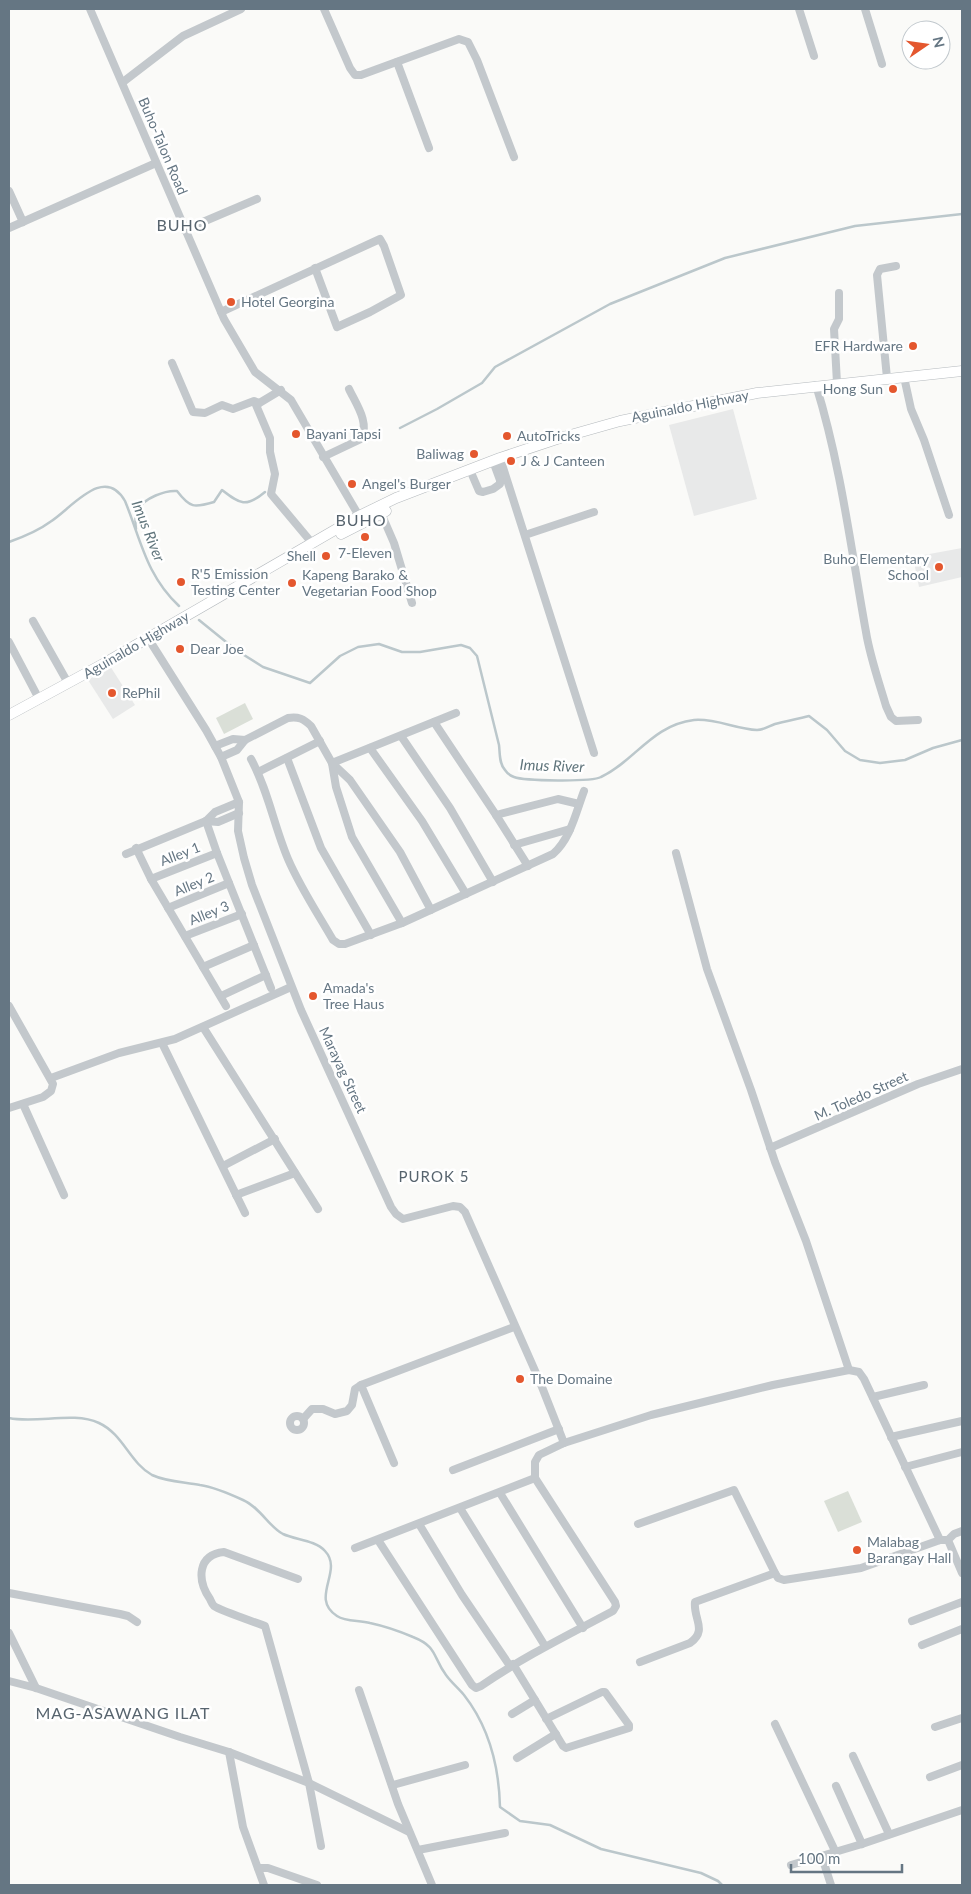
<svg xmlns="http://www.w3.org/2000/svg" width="971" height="1894" viewBox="0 0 971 1894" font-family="Lato,sans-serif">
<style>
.built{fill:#e8e9e9}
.green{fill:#dadfd7}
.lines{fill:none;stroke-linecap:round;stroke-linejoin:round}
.stream{stroke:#bbc7cb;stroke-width:2.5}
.major-casing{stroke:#b5babe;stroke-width:11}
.minor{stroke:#c3c8cc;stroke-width:8}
.major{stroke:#fff;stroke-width:10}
.poi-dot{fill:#e4572e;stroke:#fff;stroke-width:2}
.labels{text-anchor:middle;stroke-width:5;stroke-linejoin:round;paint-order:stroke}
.street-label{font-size:14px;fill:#657683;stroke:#fff}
.poi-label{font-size:14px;fill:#657683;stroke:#fff;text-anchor:start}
.water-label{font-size:15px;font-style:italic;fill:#60757c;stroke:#fff}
.neighbourhood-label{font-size:15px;letter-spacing:1px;fill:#57646e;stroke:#fff}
.quarter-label{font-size:16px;letter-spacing:1px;fill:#57646e;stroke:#fff}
</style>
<rect width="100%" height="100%" fill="#fafaf8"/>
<g class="built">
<path d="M 733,409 L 757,499 L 694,516 L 669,425 Z"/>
<path d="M 962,548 L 962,577 L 919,587 L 913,557 Z"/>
<path d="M 110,666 L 135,705 L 113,719 L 88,680 Z"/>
</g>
<g class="green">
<path d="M 245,703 L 253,719 L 224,734 L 216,718 Z"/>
<path d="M 848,1491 L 862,1522 L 838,1532 L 824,1501 Z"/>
</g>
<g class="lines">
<g class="stream">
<path d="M 400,428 L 437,409 L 482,383 L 495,367 L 610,304 L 725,258 L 855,226 L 962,214"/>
<path d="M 136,529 C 135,522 135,515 138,509 C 145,498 165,490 177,491 C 190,508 194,508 214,502 L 222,490 C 240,504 246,508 265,492"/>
<path d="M 9,542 C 23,537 38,531 50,522 C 71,509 104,464 125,501 C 141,540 146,575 179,606"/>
<path d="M 199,620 L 236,650 L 263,667 L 310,683 L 340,656 L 358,647 L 379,644 L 402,652 L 420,652 L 461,645 L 470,648 L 477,656 L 499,745 C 500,753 499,764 505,770 C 507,773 511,776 514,777 C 524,781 592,782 601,777 C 635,761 652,725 694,720 C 715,718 736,729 757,730 C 764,730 769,726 775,724 C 786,721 798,719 809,716 L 827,730 L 845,751 L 860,760 L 880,763 L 905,760 L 933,748 L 962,740"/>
<path d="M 9,1418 C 37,1424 73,1411 99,1423 C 123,1434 130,1463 152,1475 C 167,1482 185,1482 200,1485 C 214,1487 230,1494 243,1500 C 261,1508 269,1527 283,1534 C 296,1540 315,1540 325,1551 C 344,1571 309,1598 337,1616 C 346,1622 359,1620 370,1623 C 384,1626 399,1631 413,1637 C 438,1647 432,1656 446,1675 C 451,1682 458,1688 464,1695 C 489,1727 499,1767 500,1807 L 520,1821 L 550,1825 L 601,1849 L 701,1873 L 718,1881 L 722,1885"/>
</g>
<g class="major-casing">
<g id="major">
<path d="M 341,534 L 386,511"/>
<path d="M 9,715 L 103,664 L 359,516 L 396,498 L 500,458 L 560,438 L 620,421 L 757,393 L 962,371"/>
</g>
</g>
<g class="minor">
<path d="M 90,9 L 224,319 L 255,372 L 291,400 L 359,516"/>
<path d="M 324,9 L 350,68 L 355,75 L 361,75 L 459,39 L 468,42 L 477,60 L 514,157"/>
<path d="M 799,9 L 814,56"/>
<path d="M 865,9 L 882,64"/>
<path d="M 397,62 L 429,148"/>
<path d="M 123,82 L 183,36 L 241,9"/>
<path d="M 9,191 L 23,222"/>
<path d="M 9,228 L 156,163"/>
<path d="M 184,230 L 257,199"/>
<path d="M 221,312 L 380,239 L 384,246 L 401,295 L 370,312 L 337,327 L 315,268"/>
<path d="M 172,363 L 193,412 L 205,413 L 222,405 L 233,409 L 254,401 L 259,403"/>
<path d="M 904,377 L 911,409 L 924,440 L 949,515"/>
<path d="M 887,378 L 877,275 L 880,269 L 896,266"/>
<path d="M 837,383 L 834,329 L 839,319 L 839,293"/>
<path d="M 816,385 C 841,466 851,549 866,632 C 870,657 879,682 886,706 L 891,717 L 896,721 L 918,720"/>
<path d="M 281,390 L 256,405 L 270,438 L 270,452 L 275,474 L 271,494 L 312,543"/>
<path d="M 323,457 L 361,439 C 370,423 356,404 349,389"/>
<path d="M 500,458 L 594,753"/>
<path d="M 470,470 L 479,491 L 483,492 L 493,489 L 500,484 L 500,480 L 493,461"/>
<path d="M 381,513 L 394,543 L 412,603"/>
<path d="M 525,535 L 594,512"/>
<path d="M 33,621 L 68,683"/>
<path d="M 148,638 L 206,730 L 221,757 L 239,802 L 238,831 L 244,858 L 252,885 L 301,1010 L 391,1207 L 396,1214 L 403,1219 L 453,1206 L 460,1207 L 465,1212 L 540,1382 L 564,1443"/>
<path d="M 9,642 L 39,699"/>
<path d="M 434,722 L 496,815 L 528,866"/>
<path d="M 401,736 L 450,808 L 493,882"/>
<path d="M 215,746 L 233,739 L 245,740"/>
<path d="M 370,748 L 422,821 L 466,894"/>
<path d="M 221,757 L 237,750 L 245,740 L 288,718 C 298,716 304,719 311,726 L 332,763 L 350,780 L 400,852 L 431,910"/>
<path d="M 287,758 L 321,848 L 371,935"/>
<path d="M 251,759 C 268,790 274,826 288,859 C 300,887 318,914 333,940 L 339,944 L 345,944 L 402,923 L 553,854 C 571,838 576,812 584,791"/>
<path d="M 332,763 L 336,787 L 352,837 L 402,923"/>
<path d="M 332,763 L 456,713"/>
<path d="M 258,772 L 320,741"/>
<path d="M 496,815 L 558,799 L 579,804"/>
<path d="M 206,821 L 217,853 L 271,988"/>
<path d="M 206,821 L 218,822 L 239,813"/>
<path d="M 514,845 L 570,829"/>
<path d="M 136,848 L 151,879 L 226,1006"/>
<path d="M 676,853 L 707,969 L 751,1090 L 775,1162 L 806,1241 L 849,1370 L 859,1372 L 864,1379 L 940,1540"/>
<path d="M 126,854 L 206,821 L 215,812 L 239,802"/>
<path d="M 151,879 L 217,853"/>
<path d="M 168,908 L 229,883"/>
<path d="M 185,936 L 242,914"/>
<path d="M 203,967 L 254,945"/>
<path d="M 221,996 L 266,975"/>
<path d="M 9,1006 L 53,1084 L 51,1091 L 43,1097 L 9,1108"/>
<path d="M 203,1027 L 318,1209"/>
<path d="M 162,1043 L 245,1213"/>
<path d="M 51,1078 L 119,1053 L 175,1039 L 291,987"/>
<path d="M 23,1104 L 64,1195"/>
<path d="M 770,1148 L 918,1084 L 962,1069"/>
<path d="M 223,1166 L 275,1139"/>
<path d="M 236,1195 L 295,1173"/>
<path d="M 873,1397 L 924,1385"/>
<circle cx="297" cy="1423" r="7"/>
<path d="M 303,1419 L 312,1409 L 323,1409 L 335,1414 L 347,1411 L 352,1405 L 355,1389 L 361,1385"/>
<path d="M 891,1437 L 962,1421"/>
<path d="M 394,1463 L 361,1385 L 514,1327"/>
<path d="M 905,1467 L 962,1452"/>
<path d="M 453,1470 L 559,1429"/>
<path d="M 500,1493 L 583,1628"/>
<path d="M 460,1508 L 545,1646"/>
<path d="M 419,1524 L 462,1595 L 510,1666"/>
<path d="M 638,1524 L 734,1490 L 775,1573 L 778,1578 L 784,1580 L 861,1568 L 940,1540 L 948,1540"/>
<path d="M 962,1531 L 954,1534 L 948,1540 L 962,1573"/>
<path d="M 378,1540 L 472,1685 L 476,1688 L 481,1686 C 523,1657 568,1635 613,1611 L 616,1606 L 615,1602 L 535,1478 L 535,1462 L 539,1455 L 564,1443 L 651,1415 L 773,1385 L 849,1370"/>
<path d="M 355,1548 L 535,1478"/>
<path d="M 298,1579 L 224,1552 C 197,1555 197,1580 210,1599 C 211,1601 212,1604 214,1606 C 221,1611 255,1622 265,1626 L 309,1783 L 321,1846"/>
<path d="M 9,1593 L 120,1614 L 128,1616 L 137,1622"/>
<path d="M 912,1621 L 962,1602"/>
<path d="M 9,1633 L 36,1688"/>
<path d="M 922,1645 L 962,1629"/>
<path d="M 640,1662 L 690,1643 C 708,1630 693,1619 695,1602 L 775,1573"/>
<path d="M 513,1664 L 563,1746 L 566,1748 L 629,1728 L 629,1725 L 605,1692 L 602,1692 L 546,1719"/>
<path d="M 9,1681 L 36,1688 L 180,1737 L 229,1752 L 309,1783 L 409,1832"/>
<path d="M 359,1690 L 398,1804 L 432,1885"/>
<path d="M 512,1714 L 535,1700"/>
<path d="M 775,1724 L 836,1853"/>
<path d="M 935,1727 L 962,1718"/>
<path d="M 229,1752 L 243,1827 L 264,1885"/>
<path d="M 853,1756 L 889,1834"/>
<path d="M 517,1758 L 556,1734"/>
<path d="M 930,1777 L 962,1765"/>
<path d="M 393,1785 L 465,1765"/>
<path d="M 836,1786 L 862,1844"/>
<path d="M 418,1850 L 505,1833"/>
<path d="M 822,1857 L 831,1885"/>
<path d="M 791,1865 L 862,1844 L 962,1810"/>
<path d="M 258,1868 L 268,1868 L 317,1885"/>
</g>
<use href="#major" class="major"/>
</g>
<g class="poi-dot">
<circle cx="231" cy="302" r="5"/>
<circle cx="913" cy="346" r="5"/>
<circle cx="893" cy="389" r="5"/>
<circle cx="296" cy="434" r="5"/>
<circle cx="507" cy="436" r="5"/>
<circle cx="474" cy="454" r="5"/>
<circle cx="511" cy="461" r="5"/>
<circle cx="352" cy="484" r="5"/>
<circle cx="365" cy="537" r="5"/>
<circle cx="326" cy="556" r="5"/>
<circle cx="939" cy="567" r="5"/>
<circle cx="181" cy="582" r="5"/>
<circle cx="292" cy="583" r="5"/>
<circle cx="180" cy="649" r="5"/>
<circle cx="112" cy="693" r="5"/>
<circle cx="313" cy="996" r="5"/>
<circle cx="520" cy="1379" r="5"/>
<circle cx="857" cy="1550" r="5"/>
</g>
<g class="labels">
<g class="street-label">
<text transform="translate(163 146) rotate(67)" y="5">Buho-Talon Road</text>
<text transform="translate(690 406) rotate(-11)" y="5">Aguinaldo Highway</text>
<text transform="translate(136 645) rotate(-30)" y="5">Aguinaldo Highway</text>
<text transform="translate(180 854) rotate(-21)" y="5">Alley 1</text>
<text transform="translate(194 884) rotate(-22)" y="5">Alley 2</text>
<text transform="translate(209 913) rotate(-22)" y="5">Alley 3</text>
<text transform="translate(343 1070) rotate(65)" y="5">Marayag Street</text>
<text transform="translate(861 1096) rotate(-24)" y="5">M. Toledo Street</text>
</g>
<g class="poi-label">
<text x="241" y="307">Hotel Georgina</text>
<text x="903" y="351" text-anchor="end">EFR Hardware</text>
<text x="883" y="394" text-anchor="end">Hong Sun</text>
<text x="306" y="439">Bayani Tapsi</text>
<text x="517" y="441">AutoTricks</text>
<text x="464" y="459" text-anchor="end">Baliwag</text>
<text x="521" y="466">J &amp; J Canteen</text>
<text x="362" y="489">Angel's Burger</text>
<text x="365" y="558" text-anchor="middle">7-Eleven</text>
<text x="316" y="561" text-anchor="end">Shell</text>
<text x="929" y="564" text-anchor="end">Buho Elementary<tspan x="929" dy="16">School</tspan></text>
<text x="191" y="579">R'5 Emission<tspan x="191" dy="16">Testing Center</tspan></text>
<text x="302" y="580">Kapeng Barako &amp;<tspan x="302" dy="16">Vegetarian Food Shop</tspan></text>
<text x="190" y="654">Dear Joe</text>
<text x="122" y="698">RePhil</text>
<text x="323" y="993">Amada's<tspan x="323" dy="16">Tree Haus</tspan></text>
<text x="530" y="1384">The Domaine</text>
<text x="867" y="1547">Malabag<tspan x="867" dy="16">Barangay Hall</tspan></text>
</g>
<g class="water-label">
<text transform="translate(148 531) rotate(68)" y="5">Imus River</text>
<text transform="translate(552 766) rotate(2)" y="5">Imus River</text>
</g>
<g class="neighbourhood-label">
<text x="434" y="1182">PUROK 5</text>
</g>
<g class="quarter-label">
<text x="182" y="231">BUHO</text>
<text x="361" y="526">BUHO</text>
<text x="123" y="1719">MAG-ASAWANG ILAT</text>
</g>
</g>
<rect width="971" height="1894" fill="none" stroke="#657683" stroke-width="20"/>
<g transform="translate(926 45) rotate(77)"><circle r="24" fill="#ffffff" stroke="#c1c8cd"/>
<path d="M0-4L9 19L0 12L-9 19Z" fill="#e4572e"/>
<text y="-8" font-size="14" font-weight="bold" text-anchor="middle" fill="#657683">N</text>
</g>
<path d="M791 1864v8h111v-8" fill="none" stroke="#657683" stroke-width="2.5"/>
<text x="798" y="1864" font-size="15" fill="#657683" stroke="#ffffff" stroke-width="4" paint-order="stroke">100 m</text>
</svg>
